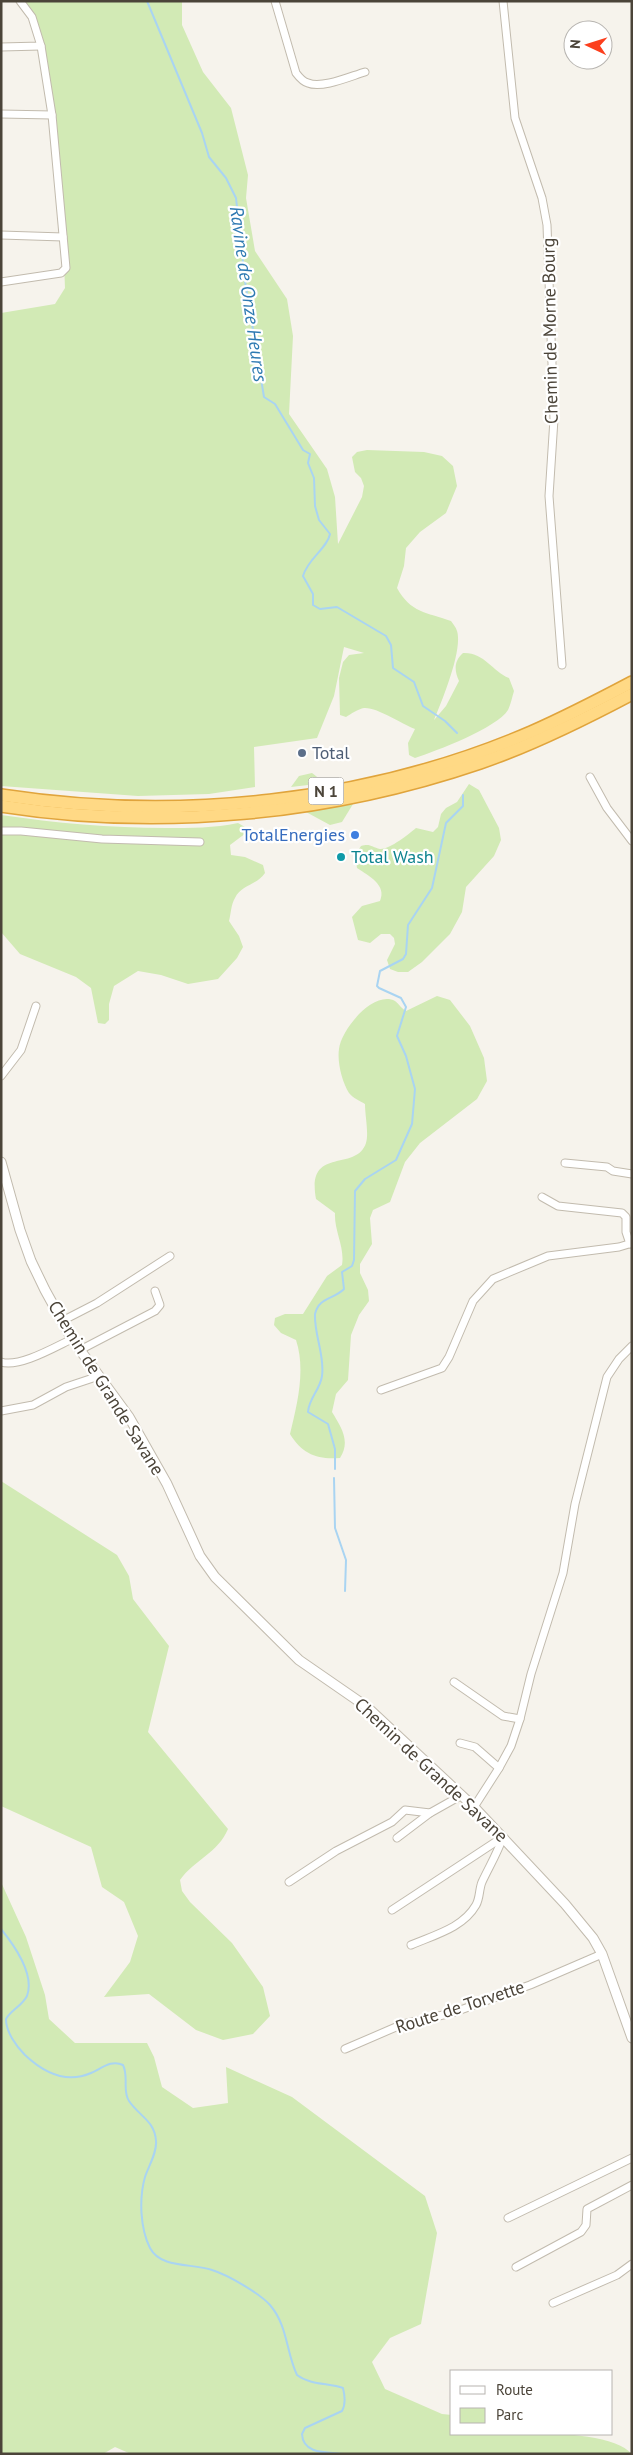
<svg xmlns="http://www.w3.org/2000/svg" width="633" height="2455" viewBox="0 0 633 2455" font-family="'PT Sans',sans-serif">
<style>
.green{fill:#d2eab5}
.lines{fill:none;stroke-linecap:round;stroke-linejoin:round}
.stream{stroke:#a9d4f2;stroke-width:2}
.minor-casing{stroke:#c2bbae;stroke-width:9}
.tertiary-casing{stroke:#c2bbae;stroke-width:11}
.trunk-casing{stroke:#e0a43c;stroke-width:14}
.minor{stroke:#fff;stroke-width:7}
.tertiary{stroke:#fff;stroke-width:9}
.trunk{stroke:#ffd985;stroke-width:11}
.service-dot{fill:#5c6f8a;stroke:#fff;stroke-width:2}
.shop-dot{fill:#3f7fe0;stroke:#fff;stroke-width:2}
.culture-dot{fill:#0f9aa8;stroke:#fff;stroke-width:2}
.labels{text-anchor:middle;stroke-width:4.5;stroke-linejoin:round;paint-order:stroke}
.shield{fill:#fff;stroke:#817c74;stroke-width:1}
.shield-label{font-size:16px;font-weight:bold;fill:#4b4439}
.street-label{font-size:18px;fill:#4b4439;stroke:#fff}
.service-label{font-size:18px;fill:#4e5e75;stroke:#fff;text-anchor:start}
.shop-label{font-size:18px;fill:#366cbe;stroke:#fff;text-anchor:end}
.culture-label{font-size:18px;fill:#0d838f;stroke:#fff;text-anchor:start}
.water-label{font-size:19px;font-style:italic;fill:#2e7ab2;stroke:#fff}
</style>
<rect width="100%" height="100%" fill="#f6f3ec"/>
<g class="green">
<path d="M 20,1 L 182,1 L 182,25 L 203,72 L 231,108 L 248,175 L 246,198 L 255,251 L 287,299 L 293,336 L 289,414 L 327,469 L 335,497 L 338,544 L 362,497 L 364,486 L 361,478 L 355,472 L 352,457 L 357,452 L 367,450 L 424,452 L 442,456 L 453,466 L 457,486 L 446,513 L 420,532 L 406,548 L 404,566 L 397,588 C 411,613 426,612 451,621 C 453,624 456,627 457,631 C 463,650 442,701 434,720 L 446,706 L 459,681 C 454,670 454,661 463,653 C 484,652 492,671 509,678 L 514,691 C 512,697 511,704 508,710 C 497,728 436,751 415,758 L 409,755 L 408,743 L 415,729 C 402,724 377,707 364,708 C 358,709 351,714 346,717 L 340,715 L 339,678 L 343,662 L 349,655 L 364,653 L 344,647 L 334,696 L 317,738 L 254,747 L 255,787 L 209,794 L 138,796 L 1,786 L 1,313 L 55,304 L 65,288 L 63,237 L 39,35 Z"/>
<path d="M 312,773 L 325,783 L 291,787 L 299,776 Z"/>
<path d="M 469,784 L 479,790 L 499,828 L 501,840 L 494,856 L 466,887 L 462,912 L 450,934 L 422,962 L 408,972 L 398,972 L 390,969 L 387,960 L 395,944 L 394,938 L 390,934 L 381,934 L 370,943 L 358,940 L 352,917 L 362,906 L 380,901 C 387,885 369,876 357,868 L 355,855 L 361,846 C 370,843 372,847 380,849 C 389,850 409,834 416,828 L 433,832 L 438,827 L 441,814 L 446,808 L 457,802 Z"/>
<path d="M 353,804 L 342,822 L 330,825 L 306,812 Z"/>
<path d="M 1,815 C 56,823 110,828 166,828 C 191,828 214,828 238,823 L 250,830 L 230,845 L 231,855 L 245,857 L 263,865 L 265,873 C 257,885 241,885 235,898 C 231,904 231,914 229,921 L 239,936 L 243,947 L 237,958 L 218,979 L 188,984 L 161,975 L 138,971 L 114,986 L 109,1004 L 109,1020 L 105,1024 L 98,1023 L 91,988 L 76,977 L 20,954 L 1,932 Z"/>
<path d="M 437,996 L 450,1000 L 470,1026 L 484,1058 L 487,1081 L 477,1099 L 420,1143 L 405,1162 L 390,1202 L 373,1210 L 370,1218 L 372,1244 L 360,1264 L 360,1273 L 368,1290 L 369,1301 L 359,1315 L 351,1335 L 348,1380 L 336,1394 L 332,1412 C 341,1427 351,1441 340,1458 C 318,1460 302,1454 290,1434 C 297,1405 306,1370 296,1340 L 281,1333 L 274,1325 L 275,1318 L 285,1314 L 303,1314 L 327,1276 L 342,1265 C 345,1247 334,1231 335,1213 L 316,1199 C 306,1145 356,1173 366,1143 C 369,1133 365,1116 365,1104 C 360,1101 353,1098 349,1093 C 342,1082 337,1062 339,1049 C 341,1030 373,990 395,1001 C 399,1004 402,1009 406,1011 Z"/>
<path d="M 1,1481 L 117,1555 L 129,1576 L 133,1599 L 169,1646 L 148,1732 L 228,1829 C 218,1853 194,1860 180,1880 L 182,1891 L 190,1902 L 232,1943 L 263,1987 L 270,2016 L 253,2034 L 223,2040 L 196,2030 L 149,1994 L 104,1997 L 130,1962 L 138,1936 L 124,1902 L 102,1887 L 91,1847 L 1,1806 Z"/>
<path d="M 1,1882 L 26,1937 L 45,1995 L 49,2019 L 75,2043 L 147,2043 L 154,2057 L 162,2087 L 193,2108 L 228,2103 L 226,2067 L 292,2097 L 425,2196 L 437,2233 L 421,2324 L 390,2338 L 372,2362 L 385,2389 L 442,2414 L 452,2415 L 452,2434 C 491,2434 607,2425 632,2454 L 131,2454 L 115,2447 L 103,2454 L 1,2453 Z"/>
</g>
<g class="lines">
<g class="stream">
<path d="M 147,1 L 202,133 L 209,157 L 226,178 L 236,198 L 245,281 L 264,397 L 275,404 L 303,450 L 310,454 L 308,463 L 314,478 L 315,506 L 319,520 L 330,534 C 327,549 308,558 303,576 L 313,594 L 313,605 L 320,609 L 337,607 L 386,636 L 391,645 L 393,668 L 414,682 L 423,706 L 445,721 L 457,733"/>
<path d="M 335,1469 L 335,1449 L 328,1424 L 308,1412 C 309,1398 320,1390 322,1376 C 325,1355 314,1335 315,1314 C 319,1297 333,1300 344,1289 L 342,1272 L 352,1266 L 354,1260 L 355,1191 L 365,1179 L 396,1160 L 412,1124 L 415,1089 L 406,1056 L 397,1036 L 406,1007 L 401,998 L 379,988 L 377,986 L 380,971 L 403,959 L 406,954 L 408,925 L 432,888 L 446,823 L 463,806 L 463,795"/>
<path d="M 334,1478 L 335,1528 L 346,1560 L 345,1591"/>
<path d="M 1,1929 C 14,1945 35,1974 27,1996 C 22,2006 11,2010 6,2019 C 6,2032 16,2046 25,2055 C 43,2072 66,2084 91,2073 C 101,2069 111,2059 123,2065 C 129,2077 122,2090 129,2101 C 139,2116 155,2121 156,2141 C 157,2153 149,2165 145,2177 C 139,2198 140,2228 150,2248 C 161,2269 193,2263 212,2270 C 228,2275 259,2293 270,2305 C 288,2326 286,2352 297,2375 C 310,2385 329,2383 343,2388 C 345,2396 346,2404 342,2411 L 305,2428 L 302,2434 C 303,2455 328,2452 344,2454"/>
</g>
<g class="minor-casing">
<g id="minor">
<path d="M 275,1 L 296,73 C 299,77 303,82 308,83 C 322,89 351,76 365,72"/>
<path d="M 503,1 L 515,118 L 542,198 L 547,225 L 554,419 L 549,496 L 562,665"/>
<path d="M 1,47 L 41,46 L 32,17 L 20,1"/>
<path d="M 1,114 L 52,115"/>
<path d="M 1,235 L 63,237"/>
<path d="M 1,282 L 61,273 L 66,268 L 52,115 L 41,46"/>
<path d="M 590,777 L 607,808 L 632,841"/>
<path d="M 1,831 L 21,831 L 102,839 L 200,842"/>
<path d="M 1,1076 L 21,1050 L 36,1006"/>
<path d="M 565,1163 L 607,1167 L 613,1171 L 632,1174"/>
<path d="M 542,1197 L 558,1206 L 622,1213 L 626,1217 L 626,1232 L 630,1244"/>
<path d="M 62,1321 L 97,1303 L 170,1256"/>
<path d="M 80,1350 L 155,1311 L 160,1305 L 155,1291"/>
<path d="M 1,1362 C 19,1368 55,1347 72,1339"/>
<path d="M 381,1390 L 442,1368 L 449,1357 L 473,1301 L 493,1279 L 548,1256 L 619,1247 L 632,1243"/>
<path d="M 1,1411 L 33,1405 L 66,1387 L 99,1376"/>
<path d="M 454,1682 L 503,1716 L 520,1719"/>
<path d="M 460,1743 L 475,1747 L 499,1768"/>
<path d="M 474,1807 L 499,1768 L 511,1746 L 520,1719 L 531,1674 L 563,1573 L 575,1504 L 607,1377 L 619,1359 L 632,1346"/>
<path d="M 397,1838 L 430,1813"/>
<path d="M 289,1882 L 336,1851 L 392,1822 L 405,1810 L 430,1813 L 462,1795"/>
<path d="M 392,1910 L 503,1837"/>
<path d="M 411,1945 C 434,1935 463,1928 476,1905 C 480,1898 479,1889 482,1882 C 489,1867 497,1854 503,1837"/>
<path d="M 345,2049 L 403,2024 L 452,2013 L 530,1985 L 602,1954"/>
<path d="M 508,2218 L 632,2158"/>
<path d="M 516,2267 L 581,2232 L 586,2225 L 587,2209 L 632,2185"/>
<path d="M 553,2303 L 617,2275 L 632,2264"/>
</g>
</g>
<g class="tertiary-casing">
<path id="tertiary" d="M 1,1162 L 20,1230 L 31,1261 L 45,1290 L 72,1339 L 129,1417 L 167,1484 L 200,1556 L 215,1577 L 299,1660 L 367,1707 L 474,1807 L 565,1904 L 593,1938 L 602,1954 L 632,2038"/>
</g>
<g class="trunk-casing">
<g id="trunk">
<path d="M 1,795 C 177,822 366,803 531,732 C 565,717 598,700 632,682"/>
<path d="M 1,806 C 161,831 327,815 480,763 C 533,745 583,720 632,694"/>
</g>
</g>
<use href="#minor" class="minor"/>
<use href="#tertiary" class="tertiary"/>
<use href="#trunk" class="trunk"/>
</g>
<circle class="service-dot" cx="302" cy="753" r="5"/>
<circle class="shop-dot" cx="355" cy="835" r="5"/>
<circle class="culture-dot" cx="341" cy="857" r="5"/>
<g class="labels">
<rect class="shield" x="308.5" y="777.5" width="35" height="27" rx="4"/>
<g class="shield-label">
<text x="326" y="797">N 1</text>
</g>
<g class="street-label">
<text transform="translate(550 331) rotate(-91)" y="6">Chemin de Morne Bourg</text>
<text transform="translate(106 1388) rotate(58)" y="6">Chemin de Grande Savane</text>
<text transform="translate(431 1770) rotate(43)" y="6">Chemin de Grande Savane</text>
<text transform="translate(460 2007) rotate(-18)" y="6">Route de Torvette</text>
</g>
<g class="service-label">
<text x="312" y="759">Total</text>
</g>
<g class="shop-label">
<text x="345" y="841">TotalEnergies</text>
</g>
<g class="culture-label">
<text x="351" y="863">Total Wash</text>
</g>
<g class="water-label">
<text transform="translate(249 294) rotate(82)" y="7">Ravine de Onze Heures</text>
</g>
</g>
<rect width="633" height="2455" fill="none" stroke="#4b4439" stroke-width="5"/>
<rect x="450" y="2370" width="162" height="65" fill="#ffffff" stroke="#b7b4b0"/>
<rect x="460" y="2386" width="25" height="8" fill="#ffffff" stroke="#b7b4b0"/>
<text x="496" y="2395" font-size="15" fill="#4b4439">Route</text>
<rect x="460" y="2408" width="25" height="15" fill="#d2eab5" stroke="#b7b4b0"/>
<text x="496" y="2420" font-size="15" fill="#4b4439">Parc</text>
<g transform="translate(588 45) rotate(274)"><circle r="24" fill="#ffffff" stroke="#b7b4b0"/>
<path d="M0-4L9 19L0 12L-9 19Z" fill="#fc3f1d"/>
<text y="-8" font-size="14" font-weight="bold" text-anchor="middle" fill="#4b4439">N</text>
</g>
</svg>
